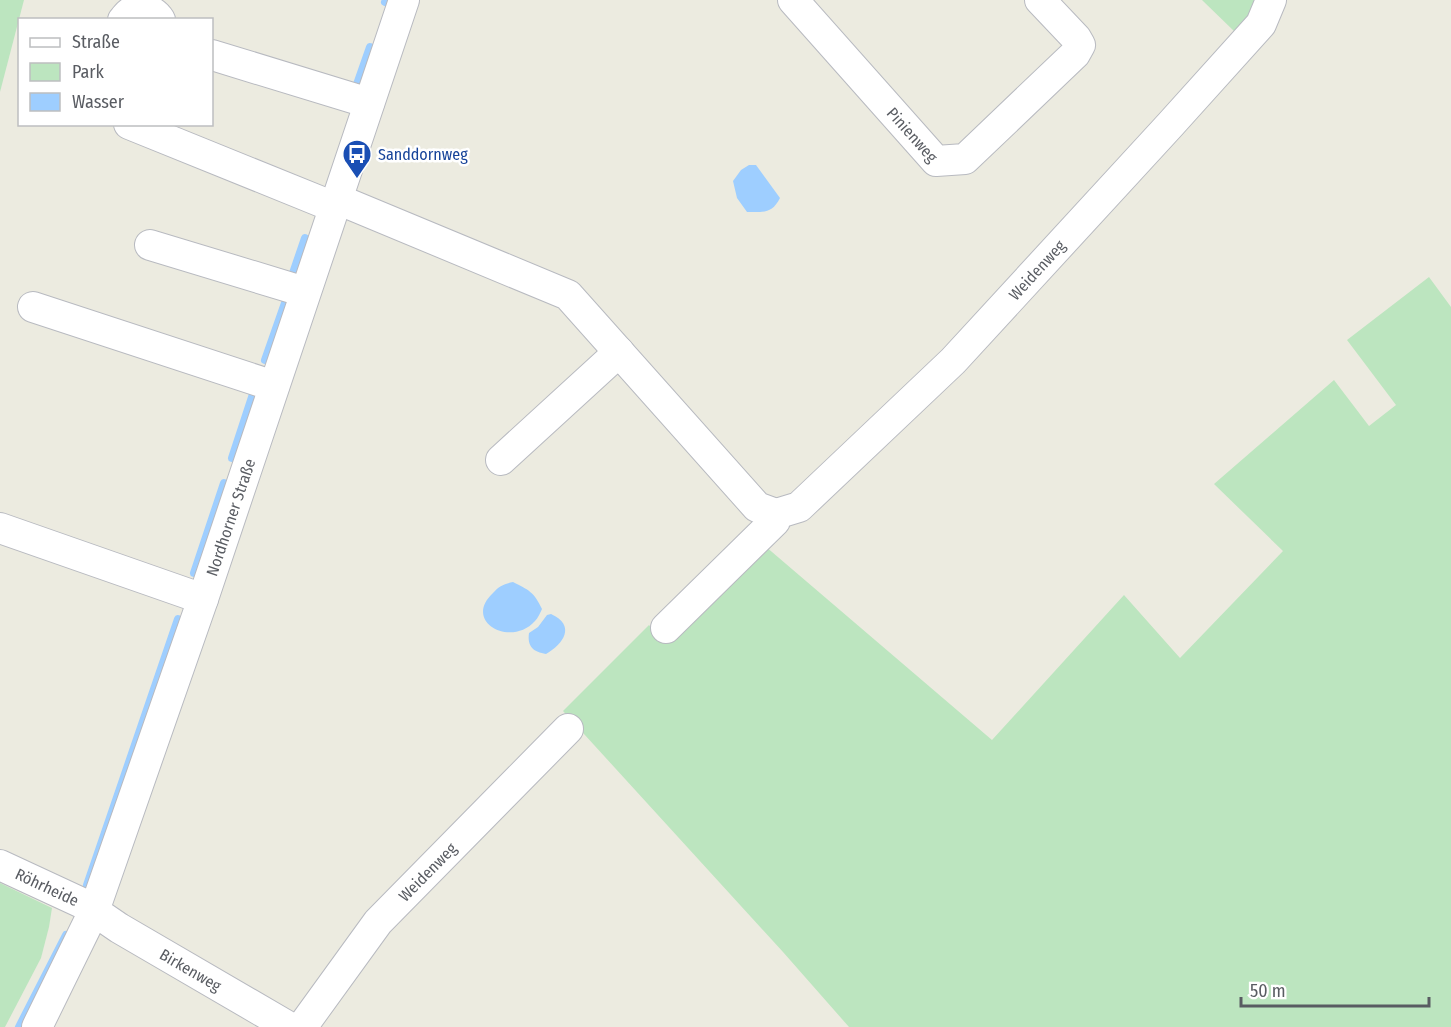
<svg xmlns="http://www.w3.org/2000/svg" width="1451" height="1027" viewBox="0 0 1451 1027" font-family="'Fira Sans Condensed',sans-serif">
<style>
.green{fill:#bce5bf}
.water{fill:#9eceff}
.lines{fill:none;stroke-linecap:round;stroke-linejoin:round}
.stream{stroke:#9eceff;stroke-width:8}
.minor-casing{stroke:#b8bac0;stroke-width:32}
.minor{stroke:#fff;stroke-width:30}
.labels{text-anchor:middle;stroke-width:5;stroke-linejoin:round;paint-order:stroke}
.street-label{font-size:16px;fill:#595c62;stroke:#fff}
.transit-label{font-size:16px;fill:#164399;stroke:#fff;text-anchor:start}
</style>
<rect width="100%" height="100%" fill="#ecebe0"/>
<g class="green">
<path d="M 0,0 L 24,0 L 0,92 Z"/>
<path d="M 1202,0 L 1257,0 L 1253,12 L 1236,33 Z"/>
<path d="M 1429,277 L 1451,307 L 1451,1027 L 849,1027 L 783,952 L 563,711 L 649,625 L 664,642 L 765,546 L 992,740 L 1124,595 L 1180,658 L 1283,551 L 1214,484 L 1334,380 L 1369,426 L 1396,405 L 1347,340 Z"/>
<path d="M 0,883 L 52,908 L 49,927 L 41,958 L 5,1027 L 0,1027 Z"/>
</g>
<g class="water">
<path d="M 749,165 L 756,165 L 780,198 C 772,214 763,212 747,212 L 737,198 L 733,181 L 741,170 Z"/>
<path d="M 513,582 C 529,590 534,592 542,609 C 540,613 538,618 535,621 C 511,648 462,622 493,593 C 499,586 504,584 513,582 Z"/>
<path d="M 551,614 C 576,625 564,644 546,654 C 534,652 527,647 529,633 L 538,627 L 547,615 Z"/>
</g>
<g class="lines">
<g class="stream">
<path d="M 385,2 L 386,0"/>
<path d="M 356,87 L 370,47"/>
<path d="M 292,276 L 305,238"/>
<path d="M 265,360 L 286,300"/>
<path d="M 232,458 L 253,394"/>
<path d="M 194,573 L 224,483"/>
<path d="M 87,885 L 178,619"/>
<path d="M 19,1027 L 66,935"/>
</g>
<g class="minor-casing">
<g id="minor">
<path id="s1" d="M 793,0 L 936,161 L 965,159 L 1075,54 L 1080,45 L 1076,38 L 1040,0"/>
<path d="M 123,20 C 126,17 128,13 131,12 C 141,6 154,10 160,20"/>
<path d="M 212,55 L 369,103"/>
<path d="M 129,124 L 334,207"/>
<path d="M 337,199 L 568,295 L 757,507 L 776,514"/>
<path d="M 150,245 L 305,292"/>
<path d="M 33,307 L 274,386"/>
<path d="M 501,460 L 619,352"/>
<path id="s2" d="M 776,514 L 799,507 L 953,361 L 1170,125 L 1261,24 L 1271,0"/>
<path d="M 0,528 L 203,599"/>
<path d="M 666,628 L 775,521 L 776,514"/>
<path id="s3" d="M 0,865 L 84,904 L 119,928 L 289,1027"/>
<path id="s4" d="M 37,1027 L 94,911 L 203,599 L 404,0"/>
<path id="s5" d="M 302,1027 L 378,922 L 568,729"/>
</g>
</g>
<use href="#minor" class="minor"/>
</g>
<defs>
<g id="bus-pin" transform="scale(1.5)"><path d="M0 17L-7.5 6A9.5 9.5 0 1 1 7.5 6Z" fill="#1a4fb4" stroke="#fff"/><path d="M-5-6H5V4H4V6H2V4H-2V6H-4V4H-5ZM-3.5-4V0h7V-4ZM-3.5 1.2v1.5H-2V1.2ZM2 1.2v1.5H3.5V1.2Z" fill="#fff"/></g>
</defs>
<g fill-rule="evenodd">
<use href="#bus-pin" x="357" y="154"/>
</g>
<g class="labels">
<g class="street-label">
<text dy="6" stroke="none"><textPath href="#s1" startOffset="180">Pinienweg</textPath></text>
<text dy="6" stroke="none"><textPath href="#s2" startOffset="360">Weidenweg</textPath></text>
<text dy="6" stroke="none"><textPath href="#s4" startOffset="546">Nordhorner Straße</textPath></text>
<text dy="6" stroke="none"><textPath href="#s5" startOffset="200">Weidenweg</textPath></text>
<text dy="6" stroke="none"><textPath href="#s3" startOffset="52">Röhrheide</textPath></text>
<text dy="6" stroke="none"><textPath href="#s3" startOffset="218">Birkenweg</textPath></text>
</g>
<g class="transit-label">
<text x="378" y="160">Sanddornweg</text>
</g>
</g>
<rect x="18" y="18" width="195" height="108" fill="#ffffff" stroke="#bdbec0" stroke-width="1.5"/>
<rect x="30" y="38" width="30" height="9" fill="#ffffff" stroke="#bdbec0" stroke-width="1.5"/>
<text x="72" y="48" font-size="18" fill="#595c62">Straße</text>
<rect x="30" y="63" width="30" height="18" fill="#bce5bf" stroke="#bdbec0" stroke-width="1.5"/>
<text x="72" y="78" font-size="18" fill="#595c62">Park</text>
<rect x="30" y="93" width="30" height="18" fill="#9eceff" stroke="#bdbec0" stroke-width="1.5"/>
<text x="72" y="108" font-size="18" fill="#595c62">Wasser</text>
<path d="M1241 997v9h188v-9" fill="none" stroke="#595c62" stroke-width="3"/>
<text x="1250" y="997" font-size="18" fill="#595c62" stroke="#ffffff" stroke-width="4.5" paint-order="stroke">50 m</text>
</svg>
